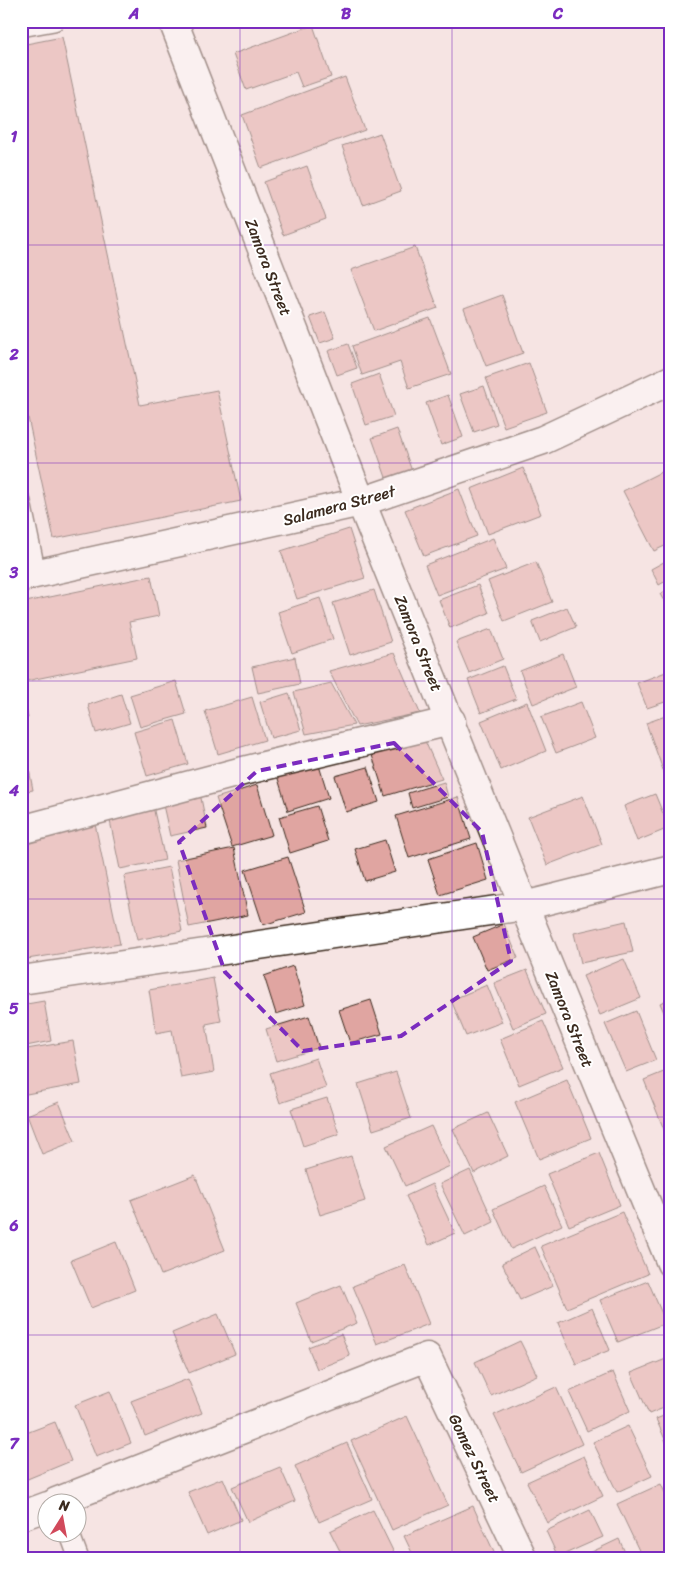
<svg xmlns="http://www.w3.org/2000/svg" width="692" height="1580" viewBox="0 0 692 1580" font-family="Sriracha,sans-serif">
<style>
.building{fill:#e0a5a1;stroke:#3b2a1e}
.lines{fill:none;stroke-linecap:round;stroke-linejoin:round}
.service-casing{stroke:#3b2a1e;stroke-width:22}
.minor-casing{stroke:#3b2a1e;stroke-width:31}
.service{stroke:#fff;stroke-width:19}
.minor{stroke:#fff;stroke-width:28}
.marked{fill:none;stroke:#7b2cbf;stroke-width:4;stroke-dasharray:10 6;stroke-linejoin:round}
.grid{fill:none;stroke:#7b2cbf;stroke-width:1;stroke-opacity:0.55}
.labels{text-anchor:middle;stroke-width:4;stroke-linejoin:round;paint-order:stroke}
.street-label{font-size:16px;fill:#3b2a1e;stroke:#fff}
.neatline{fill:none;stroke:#7b2cbf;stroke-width:2}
.grid-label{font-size:16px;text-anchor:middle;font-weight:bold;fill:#7b2cbf}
</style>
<rect width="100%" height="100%" fill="#f6e4e3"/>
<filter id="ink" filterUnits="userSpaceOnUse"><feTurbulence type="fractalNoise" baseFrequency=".02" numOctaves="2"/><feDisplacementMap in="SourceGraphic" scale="10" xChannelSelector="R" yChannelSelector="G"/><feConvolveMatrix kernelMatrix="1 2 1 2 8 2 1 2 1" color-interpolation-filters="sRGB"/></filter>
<g filter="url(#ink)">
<g class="building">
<path d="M 313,25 L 331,77 L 302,87 L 296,72 L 246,90 L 233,54 Z"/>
<path d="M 62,37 L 140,405 L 217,390 L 241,501 L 54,539 L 21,385 L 21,45 Z"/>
<path d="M 345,77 L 365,130 L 261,168 L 242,115 Z"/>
<path d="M 380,133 L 401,191 L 363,205 L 342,146 Z"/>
<path d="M 307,166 L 326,219 L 283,235 L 264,182 Z"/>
<path d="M 415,247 L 438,308 L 374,331 L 351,270 Z"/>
<path d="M 502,295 L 523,353 L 486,366 L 464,309 Z"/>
<path d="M 325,312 L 335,338 L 320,343 L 310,317 Z"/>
<path d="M 430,318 L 451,374 L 409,388 L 400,362 L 362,375 L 352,346 Z"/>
<path d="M 348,344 L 357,368 L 337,375 L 328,351 Z"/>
<path d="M 529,363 L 547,412 L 504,427 L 486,378 Z"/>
<path d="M 379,374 L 394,416 L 366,425 L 352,384 Z"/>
<path d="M 484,386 L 497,424 L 474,432 L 460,394 Z"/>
<path d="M 448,395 L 463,437 L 441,445 L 426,403 Z"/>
<path d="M 397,429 L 413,474 L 388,483 L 372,438 Z"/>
<path d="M 671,467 L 671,543 L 654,551 L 623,491 Z"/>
<path d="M 523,468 L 541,514 L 488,534 L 471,489 Z"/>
<path d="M 459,489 L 477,536 L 424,556 L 405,510 Z"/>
<path d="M 349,529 L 365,578 L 297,599 L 281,551 Z"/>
<path d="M 493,538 L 506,569 L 437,595 L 425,565 Z"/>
<path d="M 671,558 L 671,578 L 659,585 L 651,569 Z"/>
<path d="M 536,562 L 552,602 L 504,621 L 488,581 Z"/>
<path d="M 151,576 L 159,616 L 129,622 L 137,658 L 21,682 L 21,603 Z"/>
<path d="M 478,585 L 489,613 L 450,628 L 439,600 Z"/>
<path d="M 671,588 L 671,614 L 660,594 Z"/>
<path d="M 374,590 L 391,642 L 350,655 L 333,603 Z"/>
<path d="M 320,598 L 333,639 L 292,653 L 278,612 Z"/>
<path d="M 567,607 L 576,627 L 540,642 L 532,621 Z"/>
<path d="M 491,629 L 503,659 L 469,673 L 456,642 Z"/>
<path d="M 394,653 L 420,713 L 357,726 L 329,671 Z"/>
<path d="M 563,654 L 576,687 L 533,704 L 520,671 Z"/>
<path d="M 295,657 L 300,684 L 258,693 L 252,667 Z"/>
<path d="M 503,666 L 516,699 L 481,713 L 468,680 Z"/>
<path d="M 671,670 L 671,700 L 647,708 L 637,683 Z"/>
<path d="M 176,681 L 186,714 L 140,727 L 130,695 Z"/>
<path d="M 331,683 L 354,725 L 306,734 L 294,692 Z"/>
<path d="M 21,685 L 28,718 L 21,720 Z"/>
<path d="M 289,693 L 301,730 L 271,738 L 260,702 Z"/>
<path d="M 121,694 L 130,723 L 96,733 L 88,705 Z"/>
<path d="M 252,697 L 265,740 L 218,754 L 205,711 Z"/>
<path d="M 527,702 L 546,751 L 501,770 L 481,721 Z"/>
<path d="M 581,702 L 595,738 L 556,753 L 541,717 Z"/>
<path d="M 671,714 L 671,792 L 646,723 Z"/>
<path d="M 175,720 L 188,764 L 147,776 L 134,732 Z"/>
<path d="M 425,741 L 442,779 L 385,796 L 371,752 Z"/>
<path d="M 317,759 L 329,798 L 288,811 L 276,772 Z"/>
<path d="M 368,767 L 379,802 L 346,812 L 335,776 Z"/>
<path d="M 29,769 L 33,790 L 21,792 L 21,770 Z"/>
<path d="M 444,782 L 448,797 L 412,808 L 408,793 Z"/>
<path d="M 257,785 L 272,835 L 232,847 L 216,798 Z"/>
<path d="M 199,788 L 207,828 L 170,836 L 161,796 Z"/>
<path d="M 655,794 L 669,828 L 637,841 L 624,806 Z"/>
<path d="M 583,796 L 602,844 L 547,865 L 528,817 Z"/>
<path d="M 458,797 L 471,839 L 409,858 L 396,816 Z"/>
<path d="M 152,802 L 165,860 L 120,869 L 108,811 Z"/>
<path d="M 317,806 L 328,841 L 290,853 L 279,817 Z"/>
<path d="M 94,819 L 120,944 L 21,960 L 21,841 Z"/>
<path d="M 385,840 L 395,872 L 365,881 L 355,849 Z"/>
<path d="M 477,843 L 488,880 L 440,895 L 428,859 Z"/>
<path d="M 234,848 L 248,915 L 189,927 L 176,860 Z"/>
<path d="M 288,857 L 306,912 L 263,925 L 245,870 Z"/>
<path d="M 169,867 L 182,931 L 137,940 L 124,876 Z"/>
<path d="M 626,921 L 633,952 L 581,963 L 574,933 Z"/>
<path d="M 504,924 L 518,958 L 487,970 L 473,937 Z"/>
<path d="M 624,959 L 641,998 L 600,1015 L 583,976 Z"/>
<path d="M 293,966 L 305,1005 L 276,1014 L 264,976 Z"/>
<path d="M 527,970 L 546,1014 L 513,1028 L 494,983 Z"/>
<path d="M 213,978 L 221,1021 L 206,1024 L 214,1072 L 181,1078 L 172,1030 L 156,1033 L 149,990 Z"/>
<path d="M 487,985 L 502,1022 L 466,1036 L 451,1000 Z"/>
<path d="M 671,998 L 671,1029 L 660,1003 Z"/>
<path d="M 371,1000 L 382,1034 L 350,1043 L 339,1010 Z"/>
<path d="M 44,1001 L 51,1041 L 21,1047 L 21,1005 Z"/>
<path d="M 636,1011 L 656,1060 L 626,1072 L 605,1024 Z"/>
<path d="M 309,1016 L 319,1048 L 276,1061 L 266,1029 Z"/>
<path d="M 543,1021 L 563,1067 L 519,1085 L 500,1039 Z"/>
<path d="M 73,1041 L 81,1084 L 21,1095 L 21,1050 Z"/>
<path d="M 316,1058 L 326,1088 L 280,1103 L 270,1073 Z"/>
<path d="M 671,1069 L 671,1129 L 665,1132 L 644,1080 Z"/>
<path d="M 396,1072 L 411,1118 L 373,1130 L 358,1084 Z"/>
<path d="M 567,1080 L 591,1138 L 539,1159 L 515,1102 Z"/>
<path d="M 327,1098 L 339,1134 L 303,1146 L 291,1109 Z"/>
<path d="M 59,1102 L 75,1141 L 42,1154 L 27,1115 Z"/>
<path d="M 488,1113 L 508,1156 L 474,1173 L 453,1129 Z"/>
<path d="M 431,1126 L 450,1166 L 405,1186 L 386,1146 Z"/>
<path d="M 671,1149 L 671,1168 L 664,1152 Z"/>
<path d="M 599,1153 L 620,1205 L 569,1226 L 547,1174 Z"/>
<path d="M 351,1156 L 365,1201 L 320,1215 L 306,1170 Z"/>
<path d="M 470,1170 L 494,1222 L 465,1236 L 440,1184 Z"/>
<path d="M 195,1175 L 225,1250 L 161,1275 L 131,1200 Z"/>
<path d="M 432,1184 L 455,1233 L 429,1245 L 406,1196 Z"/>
<path d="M 544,1186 L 562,1225 L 511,1249 L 493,1209 Z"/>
<path d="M 622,1212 L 648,1274 L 567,1308 L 541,1246 Z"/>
<path d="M 116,1242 L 135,1290 L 91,1308 L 71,1260 Z"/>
<path d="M 535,1247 L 553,1286 L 520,1300 L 502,1263 Z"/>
<path d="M 405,1265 L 429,1324 L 377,1344 L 353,1286 Z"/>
<path d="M 648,1281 L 666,1323 L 618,1342 L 600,1300 Z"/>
<path d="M 341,1285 L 357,1323 L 311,1341 L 296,1303 Z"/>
<path d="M 592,1308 L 610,1350 L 576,1364 L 558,1323 Z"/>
<path d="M 218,1314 L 235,1354 L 189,1373 L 172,1333 Z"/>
<path d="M 341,1334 L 350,1356 L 317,1369 L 308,1347 Z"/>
<path d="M 520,1341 L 537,1375 L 491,1396 L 475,1362 Z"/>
<path d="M 671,1357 L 671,1405 L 649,1414 L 631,1373 Z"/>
<path d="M 613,1372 L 630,1411 L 587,1431 L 569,1392 Z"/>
<path d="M 188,1379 L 202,1413 L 145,1436 L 131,1401 Z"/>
<path d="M 556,1387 L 582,1444 L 521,1472 L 494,1415 Z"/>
<path d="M 110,1391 L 131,1443 L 96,1457 L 75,1405 Z"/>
<path d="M 671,1413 L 671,1453 L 656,1419 Z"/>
<path d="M 407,1416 L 448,1505 L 392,1530 L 351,1441 Z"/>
<path d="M 55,1422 L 71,1461 L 25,1480 L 21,1471 L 21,1435 Z"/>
<path d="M 628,1426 L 652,1476 L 617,1492 L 593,1442 Z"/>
<path d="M 347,1443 L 372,1499 L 319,1522 L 295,1466 Z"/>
<path d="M 584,1456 L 603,1496 L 547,1523 L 527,1482 Z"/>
<path d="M 280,1467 L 295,1501 L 248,1522 L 232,1487 Z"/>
<path d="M 223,1478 L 241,1520 L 207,1535 L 188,1492 Z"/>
<path d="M 661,1484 L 671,1506 L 671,1559 L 643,1559 L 617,1504 Z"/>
<path d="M 473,1506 L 497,1559 L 415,1559 L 404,1536 Z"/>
<path d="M 373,1510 L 397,1559 L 344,1559 L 330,1531 Z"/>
<path d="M 590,1510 L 603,1537 L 558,1557 L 546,1531 Z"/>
<path d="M 619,1539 L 628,1559 L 577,1559 Z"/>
</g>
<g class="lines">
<g class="service-casing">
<g id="service">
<path d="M 21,27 L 54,21"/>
<path d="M 21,502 L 36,574"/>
<path d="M 69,1532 L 79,1559"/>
</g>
</g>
<g class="minor-casing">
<g id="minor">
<path d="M 173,21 L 361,502 L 524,906 L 671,1263"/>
<path d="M 21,577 L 361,502 L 543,440 L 671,380"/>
<path d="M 21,830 L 243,771 L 451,721"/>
<path d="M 21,980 L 524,906 L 671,869"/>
<path d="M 56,1502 L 427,1357 L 523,1559"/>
<path d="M 21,1516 L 48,1506"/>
</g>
</g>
<use href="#service" class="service"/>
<use href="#minor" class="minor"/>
</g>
</g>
<path d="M0 0H692V1580H0ZM 394,743 L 482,832 L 511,961 L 401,1036 L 303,1051 L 225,972 L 179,842 L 257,771 Z" fill="#f6e4e3" fill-opacity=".55" fill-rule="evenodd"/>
<path class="marked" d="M 394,743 L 482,832 L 511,961 L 401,1036 L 303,1051 L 225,972 L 179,842 L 257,771 Z"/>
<path class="grid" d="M 240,21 L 240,1559M 452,21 L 452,1559M 21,245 L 671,245M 21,463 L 671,463M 21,681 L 671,681M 21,899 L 671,899M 21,1117 L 671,1117M 21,1335 L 671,1335"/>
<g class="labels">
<g class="street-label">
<text transform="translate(269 267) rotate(69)" y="6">Zamora Street</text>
<text transform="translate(339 505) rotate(-15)" y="6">Salamera Street</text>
<text transform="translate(419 643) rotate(68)" y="6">Zamora Street</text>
<text transform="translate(570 1019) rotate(68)" y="6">Zamora Street</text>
<text transform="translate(475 1458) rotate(64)" y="6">Gomez Street</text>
</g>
</g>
<rect width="692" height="1580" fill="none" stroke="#fff" stroke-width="55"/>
<g transform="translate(62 1518) rotate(11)"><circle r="24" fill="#ffffff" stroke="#b1aaa5"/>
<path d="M0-4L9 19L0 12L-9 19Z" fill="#d1495b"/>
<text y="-8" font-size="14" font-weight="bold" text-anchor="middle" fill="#3b2a1e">N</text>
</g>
<rect x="28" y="28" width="636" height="1524" class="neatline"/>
<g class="grid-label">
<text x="134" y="19">A</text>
<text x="346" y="19">B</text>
<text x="558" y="19">C</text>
<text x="14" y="142">1</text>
<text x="14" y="360">2</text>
<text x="14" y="578">3</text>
<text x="14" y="796">4</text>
<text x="14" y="1014">5</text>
<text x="14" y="1231">6</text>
<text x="14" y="1449">7</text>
</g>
</svg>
